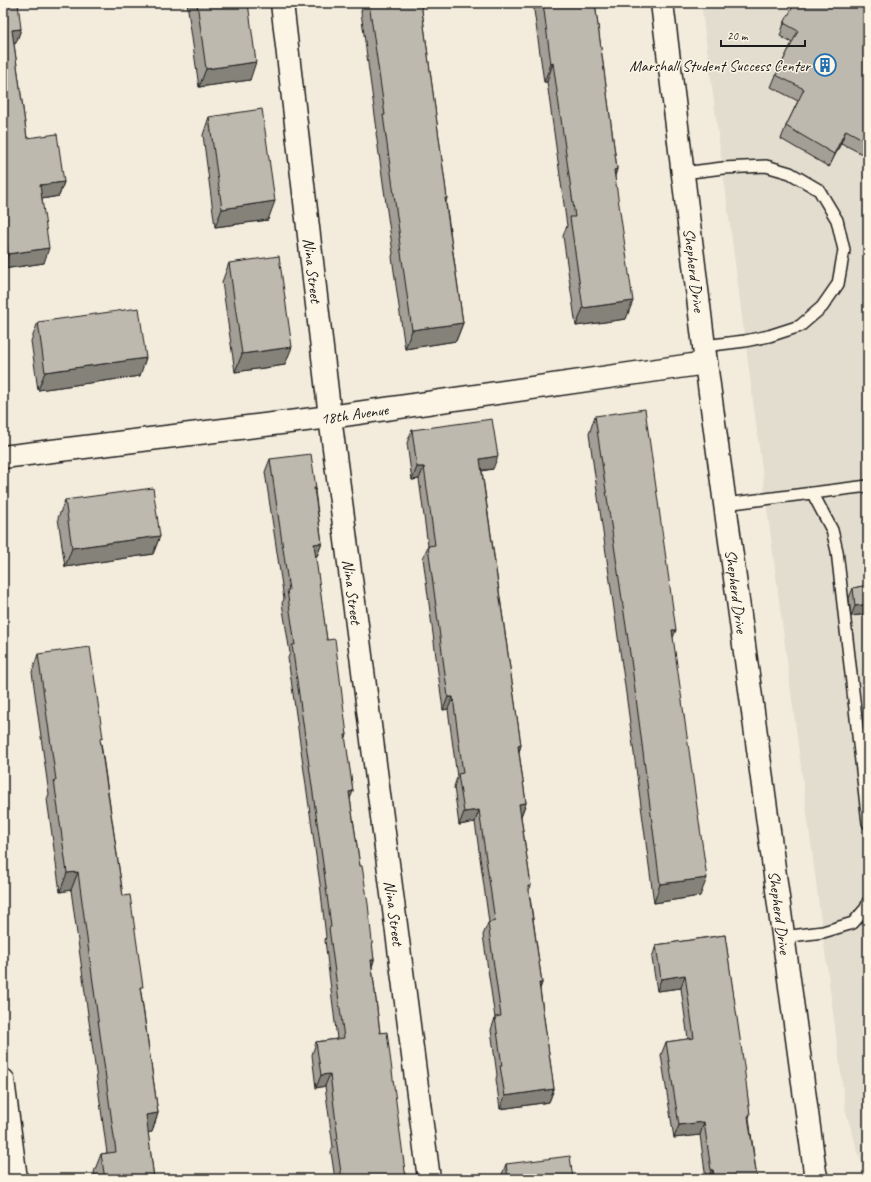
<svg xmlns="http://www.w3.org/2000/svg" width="871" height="1182" viewBox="0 0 871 1182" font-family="Caveat,sans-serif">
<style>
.built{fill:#e3ddcf}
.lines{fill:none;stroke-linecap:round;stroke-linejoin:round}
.service-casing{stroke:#1c1c1c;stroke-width:14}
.minor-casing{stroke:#1c1c1c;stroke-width:25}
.service{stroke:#fcf5e5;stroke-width:11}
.minor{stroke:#fcf5e5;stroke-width:22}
.wall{fill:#a39f96;stroke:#1c1c1c}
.shaded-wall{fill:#85827a;stroke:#1c1c1c}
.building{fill:#beb9ae;stroke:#1c1c1c}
.labels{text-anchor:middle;stroke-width:3;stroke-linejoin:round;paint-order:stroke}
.poi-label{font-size:16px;fill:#1c1c1c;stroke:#fcf5e5;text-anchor:end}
.street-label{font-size:16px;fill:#1c1c1c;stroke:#fcf5e5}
</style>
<rect width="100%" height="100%" fill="#f3ecdd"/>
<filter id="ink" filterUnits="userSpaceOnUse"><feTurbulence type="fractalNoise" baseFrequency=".025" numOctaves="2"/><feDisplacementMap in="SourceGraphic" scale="8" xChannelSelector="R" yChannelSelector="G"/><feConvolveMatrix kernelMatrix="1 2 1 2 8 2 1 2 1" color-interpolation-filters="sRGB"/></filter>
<g filter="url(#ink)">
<path class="built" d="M 701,3 L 868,3 L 868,1179 L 866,1179 L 846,1112 Z"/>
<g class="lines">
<g class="service-casing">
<g id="service">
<path d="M 683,173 L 723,168 L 766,166 L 790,173 L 819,190 L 837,220 L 844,250 L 838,284 L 822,307 L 800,326 L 769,336 L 745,341 L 704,346"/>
<path d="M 813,494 L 832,530 L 837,551 L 868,823"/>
<path d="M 725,504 L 868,486"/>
<path d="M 783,937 L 823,932 L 853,923 L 866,908 L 868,902"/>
</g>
</g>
<g class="minor-casing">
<g id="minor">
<path id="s1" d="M 282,3 L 330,417 L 429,1179"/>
<path id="s2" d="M 662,3 L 706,363 L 815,1172 L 817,1179"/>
<path id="s3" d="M 3,457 L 330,417 L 706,363"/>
<path d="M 3,1080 L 16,1179"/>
</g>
</g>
<use href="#service" class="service"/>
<use href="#minor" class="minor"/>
</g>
<g class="wall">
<path d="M 3,3 L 21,29 L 16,43 L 14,44 L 27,138 L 64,182 L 59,196 L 42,199 L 44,263 L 3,269 Z"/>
<path d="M 187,3 L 248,3 L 250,80 L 199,87 Z"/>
<path d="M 361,3 L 421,3 L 447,198 L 446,202 L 463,323 L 456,341 L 405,349 L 392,257 L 393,253 L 376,133 L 377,130 L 361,12 L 362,8 Z"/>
<path d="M 533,3 L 595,3 L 617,169 L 615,176 L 626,319 L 576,326 L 563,236 L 567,226 L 547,82 L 544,82 Z"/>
<path d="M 868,3 L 868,157 L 841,143 L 829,167 L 781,139 L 786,126 L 798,101 L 771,87 L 776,75 L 792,43 L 780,36 L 784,23 Z"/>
<path d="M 209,117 L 268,220 L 215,227 L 203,135 Z"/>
<path d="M 229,263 L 285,365 L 235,372 L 222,282 Z"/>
<path d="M 38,322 L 140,376 L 38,390 L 31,341 Z"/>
<path d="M 595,416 L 700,896 L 654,903 L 625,686 L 589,434 Z"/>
<path d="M 412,430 L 493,469 L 482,471 L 521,745 L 519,752 L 526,803 L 521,816 L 531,886 L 529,890 L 542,983 L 540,989 L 554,1089 L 549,1102 L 500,1109 L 496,1079 L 497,1075 L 491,1030 L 495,1018 L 483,935 L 488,923 L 489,922 L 475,822 L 459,825 L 454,787 L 457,777 L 448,709 L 443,710 L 423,558 L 428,546 L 419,479 L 412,480 L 407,443 Z"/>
<path d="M 270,459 L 316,488 L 315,491 L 322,543 L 317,556 L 315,556 L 327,640 L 347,735 L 345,740 L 353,791 L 350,798 L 360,866 L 374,960 L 372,967 L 380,1033 L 406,1179 L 335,1179 L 331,1152 L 333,1147 L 325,1086 L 316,1088 L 312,1055 L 316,1042 L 337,1039 L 325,940 L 326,937 L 320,884 L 288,658 L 290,653 L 282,603 L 284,599 L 265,472 Z"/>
<path d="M 65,500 L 160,536 L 153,554 L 65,567 L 58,518 Z"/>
<path d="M 868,585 L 868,614 L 851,616 L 849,598 L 853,588 Z"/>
<path d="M 38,654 L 101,743 L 123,896 L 141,992 L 158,1113 L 152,1132 L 148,1132 L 154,1179 L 95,1179 L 94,1172 L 101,1154 L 107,1153 L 71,890 L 60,892 L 47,799 L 49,794 L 32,672 Z"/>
<path d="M 725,935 L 750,1115 L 749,1118 L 757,1179 L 706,1179 L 700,1135 L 674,1138 L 661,1055 L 666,1042 L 688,1039 L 681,988 L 657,991 L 652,958 L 656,945 Z"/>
<path d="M 506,1164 L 573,1179 L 501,1179 L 501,1177 Z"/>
</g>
<g class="shaded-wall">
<path d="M 21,29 L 16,43 L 7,45 L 12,30 Z"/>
<path d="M 256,62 L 250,80 L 199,87 L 206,69 Z"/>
<path d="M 553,63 L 547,82 L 544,82 L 551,64 Z"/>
<path d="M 846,130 L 841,143 L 829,167 L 834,154 Z"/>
<path d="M 617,169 L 611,188 L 614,170 Z"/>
<path d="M 64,182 L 59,196 L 35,200 L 40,185 Z"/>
<path d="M 275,201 L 268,220 L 215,227 L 222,209 Z"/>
<path d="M 49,248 L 44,263 L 3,269 L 8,254 Z"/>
<path d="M 633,301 L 626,319 L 576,326 L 583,308 Z"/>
<path d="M 463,323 L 456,341 L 405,349 L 412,330 Z"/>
<path d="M 292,347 L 285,365 L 235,372 L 242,354 Z"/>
<path d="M 146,358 L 140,376 L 38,390 L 45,372 Z"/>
<path d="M 498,456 L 493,469 L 475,471 L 480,459 Z"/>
<path d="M 417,467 L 424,467 L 419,479 L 412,480 Z"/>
<path d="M 160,536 L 153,554 L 65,567 L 72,548 Z"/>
<path d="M 322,543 L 317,556 L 309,557 L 314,544 Z"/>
<path d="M 868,604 L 868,614 L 851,616 L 855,606 Z"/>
<path d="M 672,630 L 676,630 L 669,648 Z"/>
<path d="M 448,697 L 453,697 L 448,709 L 443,710 Z"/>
<path d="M 521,745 L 517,758 L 518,746 Z"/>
<path d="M 353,791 L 348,804 L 349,792 Z"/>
<path d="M 526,803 L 521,816 L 515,817 L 519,804 Z"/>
<path d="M 479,810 L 475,822 L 459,825 L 464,812 Z"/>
<path d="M 78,872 L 71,890 L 60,892 L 67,873 Z"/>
<path d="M 707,878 L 700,896 L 654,903 L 660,884 Z"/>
<path d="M 371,960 L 374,960 L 370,972 Z"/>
<path d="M 685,975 L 681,988 L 657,991 L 661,979 Z"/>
<path d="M 539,983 L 542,983 L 537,995 Z"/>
<path d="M 330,1074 L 325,1086 L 316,1088 L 321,1075 Z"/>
<path d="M 554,1089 L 549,1102 L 500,1109 L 505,1096 Z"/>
<path d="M 158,1113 L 152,1132 L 139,1134 L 146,1115 Z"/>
<path d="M 704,1122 L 700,1135 L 674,1138 L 679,1125 Z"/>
<path d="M 711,1170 L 713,1170 L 710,1179 L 708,1179 Z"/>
</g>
<g class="building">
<path d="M 3,3 L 18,3 L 21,29 L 12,30 L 27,138 L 57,134 L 64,182 L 40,185 L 49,248 L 8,254 L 3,218 Z"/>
<path d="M 197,3 L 248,3 L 256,62 L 206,69 Z"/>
<path d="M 369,3 L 421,3 L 447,198 L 445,198 L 463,323 L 412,330 L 399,238 L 400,238 L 383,115 L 385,115 Z"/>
<path d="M 543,3 L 595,3 L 617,169 L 614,170 L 633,301 L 583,308 L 570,217 L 575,217 L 553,63 L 551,64 Z"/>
<path d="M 795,3 L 868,3 L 868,142 L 846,130 L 834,154 L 786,126 L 804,89 L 776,75 L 798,31 L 784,23 Z"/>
<path d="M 262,109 L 275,201 L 222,209 L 209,117 Z"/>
<path d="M 279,256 L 292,347 L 242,354 L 229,263 Z"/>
<path d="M 139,308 L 146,358 L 45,372 L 38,322 Z"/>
<path d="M 645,409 L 676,630 L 672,630 L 707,878 L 660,884 L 632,667 L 595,416 Z"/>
<path d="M 492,419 L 498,456 L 480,459 L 521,745 L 518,746 L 526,803 L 519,804 L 531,886 L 528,886 L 542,983 L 539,983 L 554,1089 L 505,1096 L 500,1066 L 502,1066 L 495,1017 L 501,1016 L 488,923 L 495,921 L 479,810 L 464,812 L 458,774 L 463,773 L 453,697 L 448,697 L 428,546 L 435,545 L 424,467 L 417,467 L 412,430 Z"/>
<path d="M 311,454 L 316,488 L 314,488 L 322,543 L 314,544 L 327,640 L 335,639 L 347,735 L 345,735 L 353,791 L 349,792 L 360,866 L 362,866 L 368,904 L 374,960 L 371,960 L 380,1033 L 387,1032 L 406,1179 L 342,1179 L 336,1139 L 338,1139 L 330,1074 L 321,1075 L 316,1042 L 344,1038 L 329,928 L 331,927 L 324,871 L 292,645 L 295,645 L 287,590 L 289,590 L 270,459 Z"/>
<path d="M 153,488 L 160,536 L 72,548 L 65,500 Z"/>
<path d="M 868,585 L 868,604 L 855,606 L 853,588 Z"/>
<path d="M 90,647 L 103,738 L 100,739 L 123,896 L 130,895 L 143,987 L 140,987 L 158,1113 L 146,1115 L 154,1179 L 105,1179 L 101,1154 L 116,1152 L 78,872 L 67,873 L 54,780 L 56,780 L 38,654 Z"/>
<path d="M 725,935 L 744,1066 L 750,1115 L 748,1116 L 757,1179 L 715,1179 L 713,1170 L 711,1170 L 704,1122 L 679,1125 L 666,1042 L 694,1038 L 685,975 L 661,979 L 656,945 Z"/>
<path d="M 570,1156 L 573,1179 L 508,1179 L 506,1164 Z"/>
</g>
</g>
<defs>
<g id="building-ring" transform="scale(1.15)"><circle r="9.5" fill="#fcf5e5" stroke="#1f6fb2" stroke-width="1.5"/><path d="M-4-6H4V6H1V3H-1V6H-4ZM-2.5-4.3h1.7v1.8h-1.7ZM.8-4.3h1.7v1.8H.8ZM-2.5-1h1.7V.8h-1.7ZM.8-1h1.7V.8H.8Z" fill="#1f6fb2"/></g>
</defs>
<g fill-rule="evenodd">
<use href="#building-ring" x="825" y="65"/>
</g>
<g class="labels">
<g class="poi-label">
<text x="810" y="71">Marshall Student Success Center</text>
</g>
<g class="street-label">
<text dy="6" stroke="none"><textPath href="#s1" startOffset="269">Nina Street</textPath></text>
<text dy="6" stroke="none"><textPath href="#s2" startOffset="269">Shepherd Drive</textPath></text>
<text dy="6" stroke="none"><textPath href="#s3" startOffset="354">18th Avenue</textPath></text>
<text dy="6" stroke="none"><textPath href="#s1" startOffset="593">Nina Street</textPath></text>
<text dy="6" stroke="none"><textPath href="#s2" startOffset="593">Shepherd Drive</textPath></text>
<text dy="6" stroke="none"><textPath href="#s1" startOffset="917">Nina Street</textPath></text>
<text dy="6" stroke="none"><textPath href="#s2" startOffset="917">Shepherd Drive</textPath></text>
</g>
</g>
<rect width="871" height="1182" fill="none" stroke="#fcf5e5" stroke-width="16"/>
<rect x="8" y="8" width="855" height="1166" fill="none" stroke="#1c1c1c" stroke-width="1.5" filter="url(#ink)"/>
<path d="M721 40v6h84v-6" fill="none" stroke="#1c1c1c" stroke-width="2"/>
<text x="727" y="40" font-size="12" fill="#1c1c1c" stroke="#fcf5e5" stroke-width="3" paint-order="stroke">20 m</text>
</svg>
